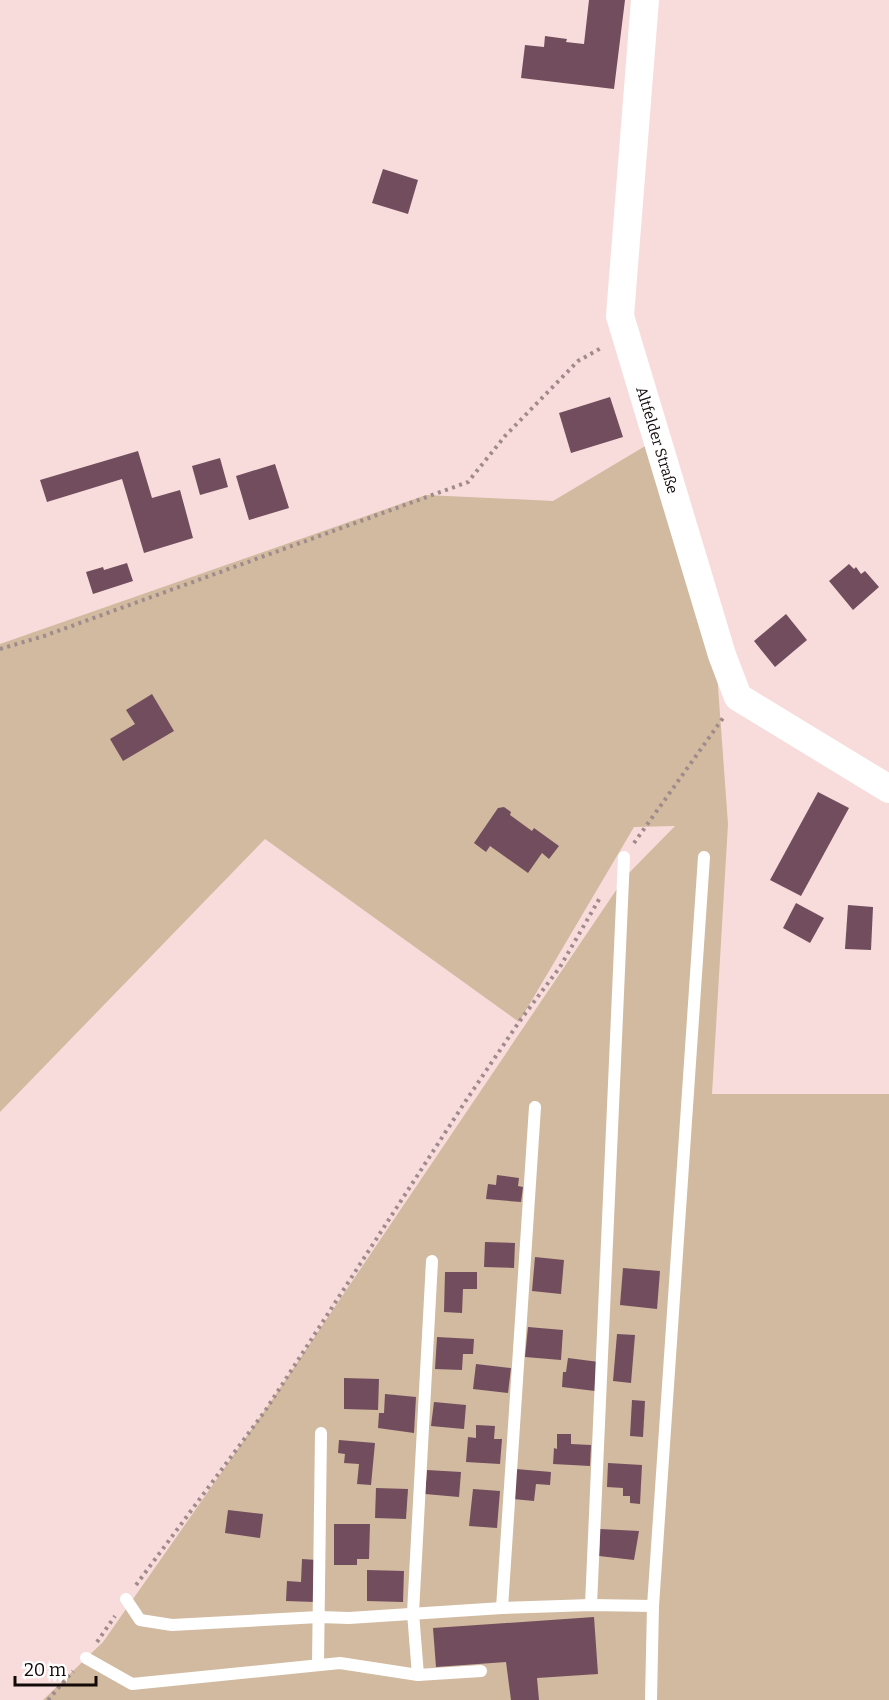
<svg xmlns="http://www.w3.org/2000/svg" width="889" height="1700" viewBox="0 0 889 1700" font-family="Bitter,serif">
<style>
.green{fill:#d1ba9f}
.building{fill:#724d5d}
.lines{fill:none;stroke-linecap:round;stroke-linejoin:round}
.path{stroke:#9f8b8b;stroke-width:4;stroke-dasharray:3 4.5;stroke-linecap:butt}
.service{stroke:#fff;stroke-width:12}
.tertiary{stroke:#fff;stroke-width:28}
.labels{text-anchor:middle;stroke-width:6;stroke-linejoin:round;paint-order:stroke}
.street-label{font-size:15px;fill:#120909;stroke:#fff}
</style>
<rect width="100%" height="100%" fill="#f8dcdc"/>
<path class="green" d="M 657,439 L 716,659 L 728,824 L 712,1094 L 889,1094 L 889,1700 L 43,1700 L 103,1642 L 270,1403 L 625,877 L 675,826 L 634,827 L 519,1022 L 265,839 L 0,1112 L 0,644 L 426,495 L 553,501 Z"/>
<g class="building">
<path d="M 589,0 L 625,0 L 614,89 L 521,78 L 525,45 L 544,47 L 545,36 L 567,39 L 566,42 L 584,44 Z"/>
<path d="M 383,169 L 418,180 L 408,214 L 372,203 Z"/>
<path d="M 610,397 L 623,437 L 571,453 L 559,413 Z"/>
<path d="M 138,451 L 152,498 L 180,490 L 193,538 L 144,553 L 122,479 L 47,502 L 40,480 Z"/>
<path d="M 220,458 L 228,487 L 200,495 L 192,466 Z"/>
<path d="M 275,464 L 289,508 L 249,520 L 236,476 Z"/>
<path d="M 127,563 L 133,581 L 93,594 L 86,572 L 103,567 L 104,570 Z"/>
<path d="M 849,564 L 854,569 L 856,567 L 861,574 L 865,571 L 879,587 L 853,610 L 829,581 Z"/>
<path d="M 786,614 L 807,640 L 775,667 L 754,641 Z"/>
<path d="M 152,694 L 174,731 L 123,761 L 110,739 L 135,724 L 126,710 Z"/>
<path d="M 818,792 L 849,808 L 801,896 L 770,880 Z"/>
<path d="M 504,807 L 511,812 L 510,815 L 532,831 L 534,828 L 559,846 L 549,859 L 542,853 L 528,873 L 490,846 L 486,852 L 474,843 L 498,808 Z"/>
<path d="M 796,903 L 824,918 L 810,943 L 783,928 Z"/>
<path d="M 848,905 L 873,907 L 871,950 L 845,949 Z"/>
<path d="M 497,1175 L 519,1178 L 518,1186 L 523,1187 L 521,1202 L 486,1199 L 488,1184 L 496,1185 Z"/>
<path d="M 485,1242 L 515,1243 L 514,1268 L 484,1267 Z"/>
<path d="M 535,1257 L 564,1260 L 561,1294 L 532,1291 Z"/>
<path d="M 623,1268 L 660,1271 L 657,1309 L 620,1305 Z"/>
<path d="M 445,1272 L 477,1272 L 477,1289 L 463,1289 L 462,1313 L 444,1312 Z"/>
<path d="M 528,1327 L 563,1330 L 561,1360 L 525,1357 Z"/>
<path d="M 617,1334 L 635,1335 L 631,1383 L 613,1381 Z"/>
<path d="M 437,1337 L 474,1339 L 473,1354 L 463,1354 L 462,1370 L 435,1369 Z"/>
<path d="M 568,1358 L 599,1362 L 595,1391 L 562,1387 L 563,1372 L 566,1372 Z"/>
<path d="M 476,1364 L 511,1368 L 508,1393 L 473,1389 Z"/>
<path d="M 344,1378 L 379,1379 L 378,1410 L 344,1409 Z"/>
<path d="M 385,1394 L 416,1397 L 414,1433 L 378,1428 L 379,1413 L 384,1413 Z"/>
<path d="M 632,1400 L 645,1401 L 643,1437 L 630,1436 Z"/>
<path d="M 434,1402 L 466,1405 L 464,1429 L 431,1426 Z"/>
<path d="M 476,1425 L 495,1426 L 494,1439 L 502,1439 L 500,1464 L 466,1462 L 468,1437 L 476,1438 Z"/>
<path d="M 557,1434 L 571,1434 L 571,1444 L 591,1445 L 590,1466 L 553,1464 L 554,1448 L 557,1449 Z"/>
<path d="M 339,1440 L 375,1443 L 371,1485 L 357,1484 L 359,1464 L 344,1463 L 345,1454 L 338,1453 Z"/>
<path d="M 608,1463 L 642,1465 L 640,1504 L 630,1503 L 630,1496 L 623,1496 L 623,1488 L 607,1487 Z"/>
<path d="M 516,1469 L 551,1472 L 550,1485 L 536,1484 L 534,1501 L 513,1499 Z"/>
<path d="M 427,1470 L 461,1472 L 459,1497 L 425,1494 Z"/>
<path d="M 376,1488 L 408,1489 L 406,1519 L 375,1518 Z"/>
<path d="M 473,1489 L 500,1491 L 497,1528 L 469,1526 Z"/>
<path d="M 228,1510 L 263,1514 L 260,1538 L 225,1533 Z"/>
<path d="M 334,1524 L 370,1524 L 369,1559 L 357,1559 L 357,1565 L 334,1565 Z"/>
<path d="M 600,1529 L 639,1531 L 634,1560 L 599,1556 Z"/>
<path d="M 302,1559 L 317,1560 L 315,1602 L 286,1601 L 287,1581 L 301,1582 Z"/>
<path d="M 367,1570 L 404,1571 L 403,1602 L 367,1601 Z"/>
<path d="M 594,1617 L 598,1674 L 537,1678 L 539,1700 L 511,1700 L 506,1662 L 436,1667 L 433,1628 Z"/>
</g>
<g class="lines">
<g class="path">
<path d="M 0,649 L 44,636 L 468,482 L 505,436 L 578,361 L 603,347"/>
<path d="M 634,843 L 723,718"/>
<path d="M 136,1585 L 265,1411 L 465,1102 L 519,1022 L 560,967 L 601,896"/>
<path d="M 97,1642 L 115,1616"/>
<path d="M 48,1700 L 73,1671"/>
</g>
<g class="service">
<path d="M 126,1599 L 140,1620 L 172,1625 L 319,1617 L 349,1618 L 502,1608 L 591,1605 L 653,1606"/>
<path d="M 591,1605 L 624,857"/>
<path d="M 502,1608 L 535,1107"/>
<path d="M 86,1658 L 132,1684 L 340,1663 L 418,1675 L 481,1671"/>
<path d="M 318,1664 L 321,1433"/>
<path d="M 418,1675 L 413,1613 L 432,1261"/>
<path d="M 651,1700 L 653,1606 L 704,857"/>
</g>
<path class="tertiary" d="M 645,0 L 620,316 L 722,655 L 738,697 L 889,789"/>
</g>
<g class="labels">
<g class="street-label">
<text transform="translate(657 440) rotate(73)" y="5">Altfelder Straße</text>
</g>
</g>
<path d="M15 1676v9h81v-9" fill="none" stroke="#120909" stroke-width="3"/>
<text x="24" y="1676" font-size="18" fill="#120909" stroke="#ffffff" stroke-width="4.5" paint-order="stroke">20 m</text>
</svg>
